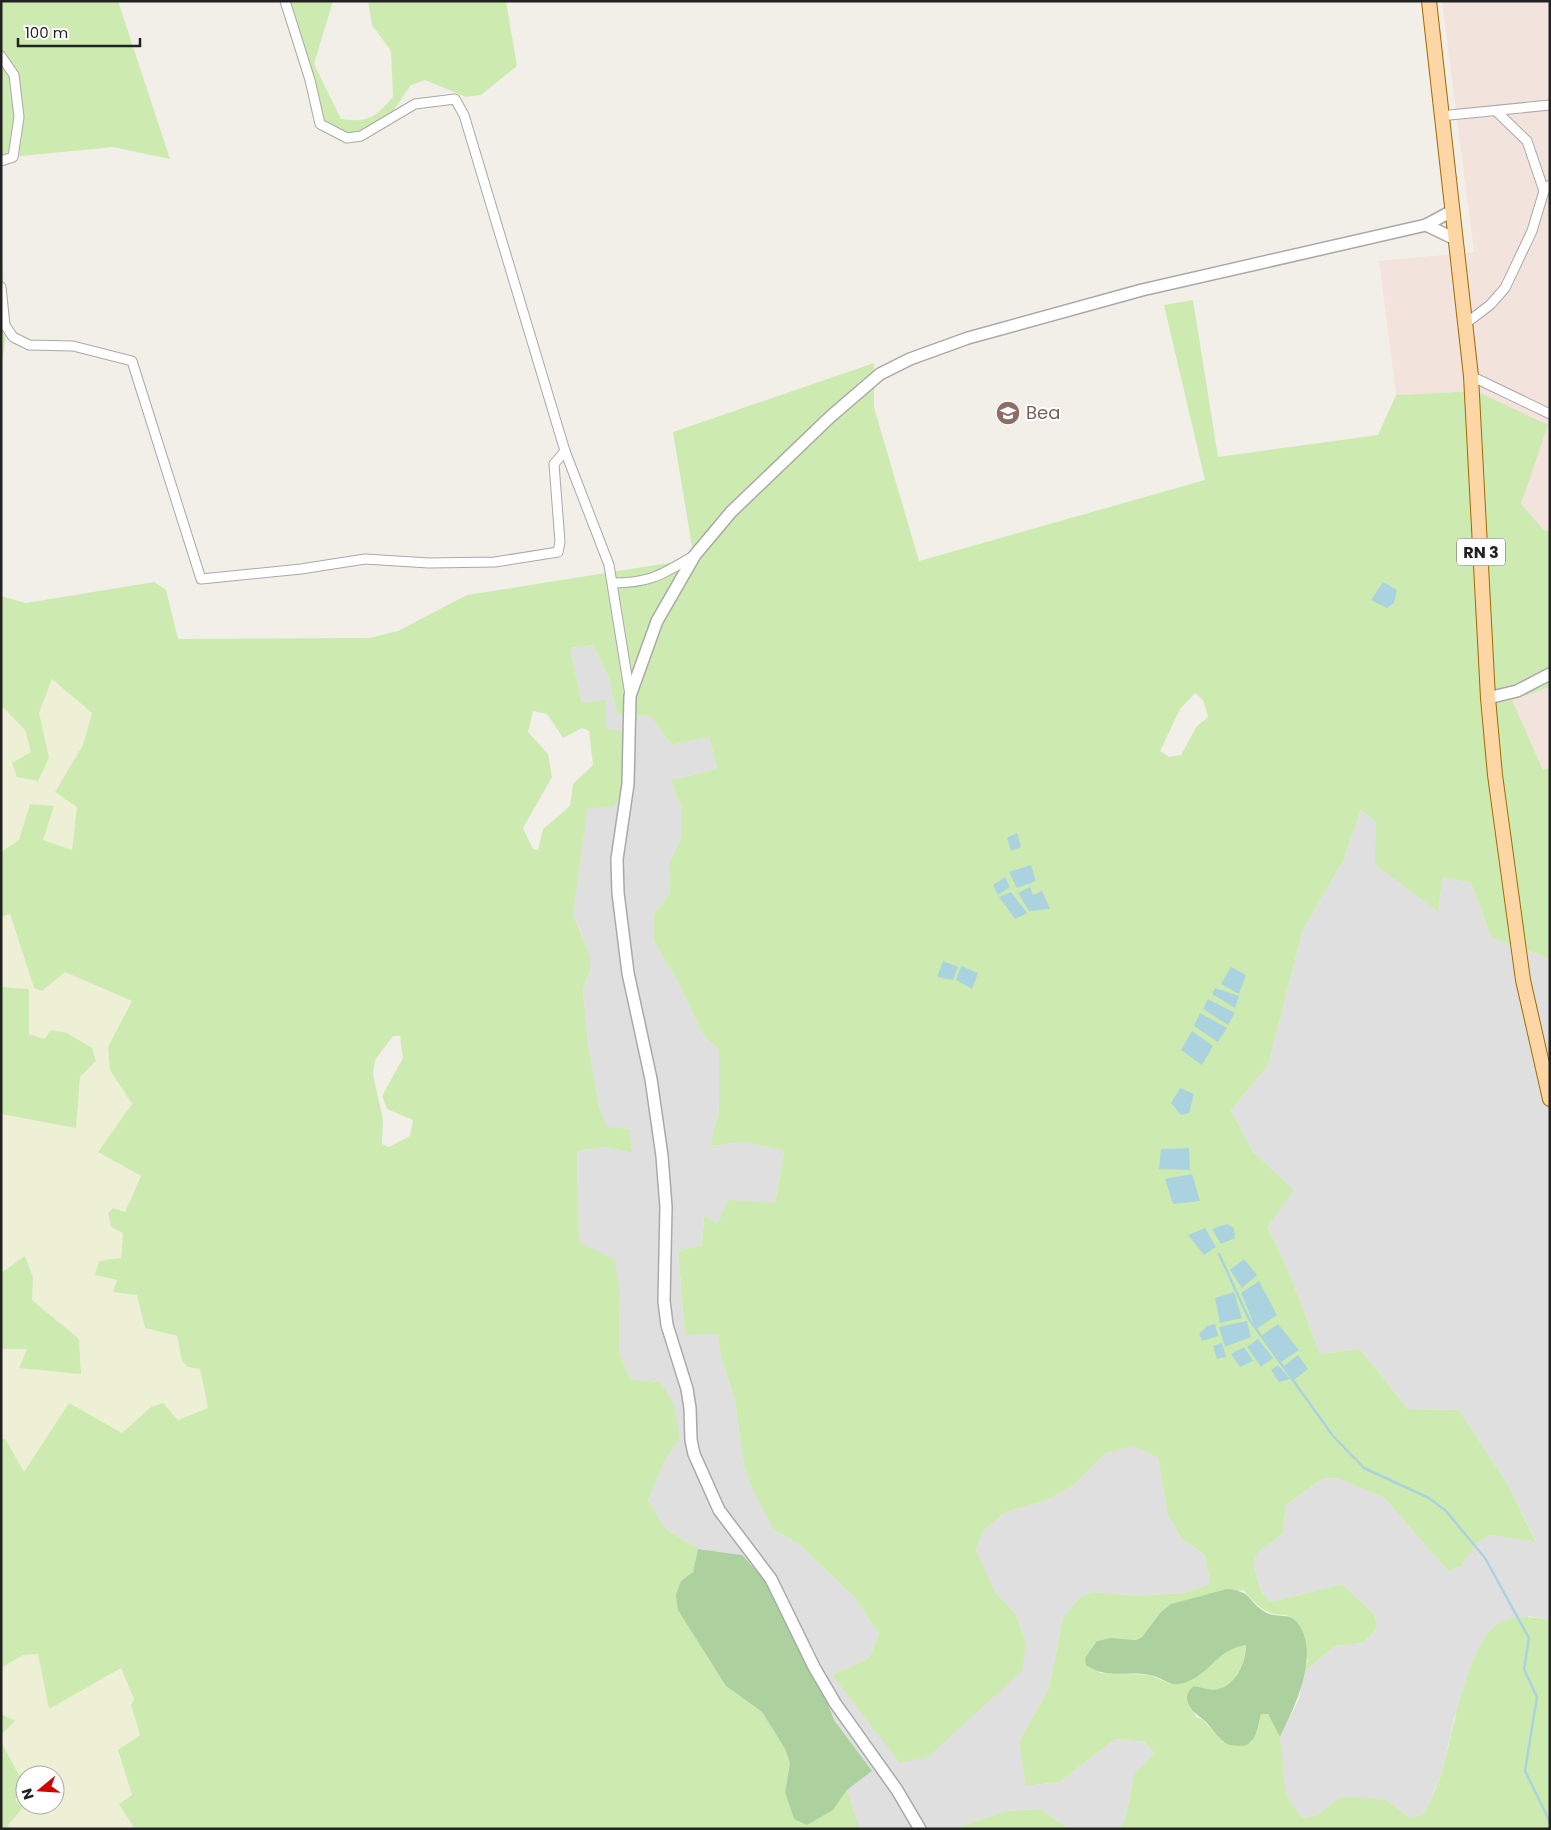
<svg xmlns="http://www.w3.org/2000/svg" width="1551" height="1830" viewBox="0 0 1551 1830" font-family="Poppins,sans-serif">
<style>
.residential{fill:#e0dfdf}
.military{fill:#f3e3dd}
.farmland{fill:#eef0d5}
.grass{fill:#cdebb0;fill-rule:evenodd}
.forest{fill:#add19e}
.water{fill:#aad3df}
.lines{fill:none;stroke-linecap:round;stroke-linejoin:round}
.stream{stroke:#aad3df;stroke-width:2.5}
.minor-casing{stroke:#a9a9a9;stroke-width:11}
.tertiary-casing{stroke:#a9a9a9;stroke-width:14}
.primary-casing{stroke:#a06b00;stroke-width:16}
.minor{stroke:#fff;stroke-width:9}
.tertiary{stroke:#fff;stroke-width:11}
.primary{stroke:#fcd6a4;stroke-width:14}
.labels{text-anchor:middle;stroke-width:4;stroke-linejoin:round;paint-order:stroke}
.shield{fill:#fff;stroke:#646464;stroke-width:1}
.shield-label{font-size:16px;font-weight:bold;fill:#222}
.education-label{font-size:18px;fill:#785e54;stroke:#fff;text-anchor:start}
</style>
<rect width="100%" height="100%" fill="#f2efe9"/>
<g class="residential">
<path d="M 593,645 L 608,676 L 618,715 L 650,716 L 672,745 L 709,737 L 717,769 L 671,780 L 682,810 L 682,836 L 669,864 L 670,893 L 654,914 L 654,941 L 679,984 L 703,1035 L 719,1050 L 719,1110 L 710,1146 L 745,1142 L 784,1151 L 775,1203 L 718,1223 L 704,1216 L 702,1245 L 678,1251 L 685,1334 L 718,1334 L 721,1357 L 735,1401 L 744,1467 L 774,1530 L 800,1545 L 854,1597 L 879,1634 L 869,1658 L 832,1675 L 1026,1642 L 1015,1613 L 995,1592 L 980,1565 L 976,1550 L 983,1531 L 1006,1512 L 1047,1500 L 1073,1486 L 1105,1454 L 1133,1446 L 1158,1458 L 1168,1515 L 1182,1539 L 1205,1555 L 1210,1584 L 1183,1593 L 1138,1596 L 1094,1592 L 1063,1618 L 1049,1688 L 1019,1742 L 1026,1786 L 1060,1782 L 1115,1739 L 1144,1742 L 1154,1753 L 1134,1774 L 1125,1820 L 1118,1829 L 1070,1829 L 1040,1809 L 1006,1811 L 953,1829 L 860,1829 L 847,1790 L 871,1771 L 834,1720 L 804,1640 L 742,1555 L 698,1549 L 666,1529 L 648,1500 L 666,1458 L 680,1439 L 660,1382 L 630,1379 L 619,1351 L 620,1292 L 579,1242 L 577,1151 L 606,1147 L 632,1153 L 607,1127 L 600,1109 L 588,1045 L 583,989 L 590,970 L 581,933 L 573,914 L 588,807 L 612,807 L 625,732 L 605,729 L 582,703 L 570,648 Z"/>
<path d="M 1361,810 L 1376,822 L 1438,911 L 1443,877 L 1471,883 L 1491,937 L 1550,959 L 1550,1620 L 1528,1616 L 1455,1715 L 1442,1773 L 1424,1814 L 1410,1818 L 1386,1800 L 1341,1798 L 1317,1815 L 1303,1818 L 1293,1808 L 1282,1781 L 1280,1737 L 1299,1699 L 1303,1673 L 1335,1646 L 1363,1643 L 1377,1629 L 1375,1615 L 1342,1584 L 1271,1602 L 1261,1591 L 1253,1564 L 1259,1551 L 1283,1534 L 1286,1505 L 1322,1479 L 1337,1478 L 1384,1498 L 1448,1571 L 1461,1566 L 1478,1541 L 1491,1535 L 1536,1541 L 1508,1485 L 1459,1410 L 1408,1409 L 1360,1349 L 1320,1354 L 1291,1277 L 1268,1227 L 1293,1190 L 1253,1152 L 1231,1110 L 1268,1066 L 1303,930 L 1344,859 Z"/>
</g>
<g class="military">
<path d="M 1442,1 L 1550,1 L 1550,530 L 1545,531 L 1521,504 L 1476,391 L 1396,395 L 1379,261 L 1474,252 Z"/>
<path d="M 1550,687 L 1550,768 L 1543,770 L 1512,700 Z"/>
</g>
<g class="farmland">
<path d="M 52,679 L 92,713 L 83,745 L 55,792 L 77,807 L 72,850 L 43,840 L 30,804 L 19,841 L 1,852 L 1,798 L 3,796 L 1,793 L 1,705 L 25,730 L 31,753 L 48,758 L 39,713 Z"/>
<path d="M 9,914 L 34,988 L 43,991 L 64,972 L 133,1000 L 108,1047 L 110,1070 L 132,1104 L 98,1152 L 141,1176 L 124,1213 L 121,1258 L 114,1292 L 137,1295 L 145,1328 L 177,1336 L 182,1361 L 187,1367 L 200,1369 L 208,1408 L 177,1420 L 151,1407 L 122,1434 L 24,1472 L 6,1440 L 1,1438 L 1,1349 L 27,1349 L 19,1368 L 79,1339 L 32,1300 L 33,1277 L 25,1256 L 1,1273 L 1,1114 L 75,1127 L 80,1076 L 45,1039 L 29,1034 L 29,989 L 1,987 L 1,917 Z"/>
<path d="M 38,1654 L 121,1668 L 134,1699 L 131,1705 L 140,1735 L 119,1751 L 132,1795 L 120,1805 L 135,1829 L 9,1829 L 8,1826 L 23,1808 L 15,1799 L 25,1791 L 25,1805 L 55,1805 L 55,1775 L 25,1775 L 25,1786 L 1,1742 L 1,1735 L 15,1721 L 1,1714 L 1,1668 L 23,1655 Z"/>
</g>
<g class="grass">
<path d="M 1,1 L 118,1 L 170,159 L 113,147 L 1,158 Z"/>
<path d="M 284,1 L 333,1 L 314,64 L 341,119 C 369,123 375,117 393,97 L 391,51 L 372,25 L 368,1 L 506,1 L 517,66 L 481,95 L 466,97 L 425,80 L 411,85 L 384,124 L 358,134 L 343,133 L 319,119 Z"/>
<path d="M 1,239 L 6,333 L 1,372 Z"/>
<path d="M 1193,300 L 1218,457 L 1378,435 L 1396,395 L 1476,391 L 1548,425 L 1521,504 L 1545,531 L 1550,530 L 1550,687 L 1512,700 L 1543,770 L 1550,768 L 1550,959 L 1491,937 L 1471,883 L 1443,877 L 1438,912 L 1375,864 L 1376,822 L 1361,810 L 1344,859 L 1303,930 L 1268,1066 L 1231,1110 L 1253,1152 L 1294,1190 L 1268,1227 L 1291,1277 L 1320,1354 L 1360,1349 L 1408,1409 L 1459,1410 L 1508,1485 L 1536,1542 L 1491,1535 L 1478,1542 L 1461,1566 L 1448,1571 L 1384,1498 L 1337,1478 L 1322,1479 L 1286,1505 L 1283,1534 L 1259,1551 L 1253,1564 L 1261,1591 L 1271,1602 L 1342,1584 L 1375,1615 L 1377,1629 L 1363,1643 L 1335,1646 L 1303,1673 L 1308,1661 L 1287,1615 C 1263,1615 1259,1606 1243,1590 L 1160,1613 L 1142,1637 L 1136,1640 L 1112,1638 L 1099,1673 L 1150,1675 L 1170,1684 L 1191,1680 L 1232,1647 L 1246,1645 C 1245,1662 1236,1685 1218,1689 C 1211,1691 1201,1687 1194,1686 L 1187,1697 L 1196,1717 L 1203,1720 L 1223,1742 L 1251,1743 L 1258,1729 L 1261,1714 L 1268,1714 C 1272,1721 1278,1730 1280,1738 C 1287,1772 1275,1787 1303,1818 L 1317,1815 L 1341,1797 L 1356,1797 L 1386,1800 L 1410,1818 L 1424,1814 C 1430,1800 1438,1786 1442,1772 C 1452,1738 1468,1638 1501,1622 C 1517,1615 1534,1617 1550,1620 L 1550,1829 L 1118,1829 L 1125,1820 L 1134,1774 L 1154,1753 L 1144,1742 L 1115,1739 L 1060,1782 L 1026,1786 L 1019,1742 L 1049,1688 L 1063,1618 L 1081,1597 L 1094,1592 L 1138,1596 L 1183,1593 L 1210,1584 L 1205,1555 L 1182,1539 L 1168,1515 L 1158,1458 L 1133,1446 L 1105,1454 L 1073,1486 L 1047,1500 L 1006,1512 L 983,1531 L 976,1550 L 995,1592 L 1015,1613 L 1026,1642 L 1022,1671 L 928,1757 L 900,1763 L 832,1675 L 869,1658 L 879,1634 L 854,1597 L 800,1545 L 774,1530 L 756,1496 L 744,1467 L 735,1401 L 721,1357 L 718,1334 L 685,1335 L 678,1251 L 702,1245 L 704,1216 L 718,1223 L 728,1200 L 775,1203 L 784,1151 L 745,1142 L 710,1146 L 719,1110 L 719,1050 L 703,1035 L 679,984 L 654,941 L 654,914 L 670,893 L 669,864 L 682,836 L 682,810 L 671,780 L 717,769 L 709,737 L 672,745 L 650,716 L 618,715 L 608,676 L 593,645 L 570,648 L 582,703 L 605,700 L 605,728 L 625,732 L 624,796 L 612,807 L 588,808 L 573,914 L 590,957 L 590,970 L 583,989 L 588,1045 L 600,1109 L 607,1127 L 629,1129 L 632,1153 L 606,1147 L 577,1151 L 579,1242 L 615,1260 L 620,1292 L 619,1351 L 630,1379 L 660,1382 L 674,1404 L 680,1439 L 666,1458 L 648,1500 L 666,1529 L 698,1549 L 693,1573 L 681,1581 L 726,1686 L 762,1712 L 785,1749 L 790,1763 L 785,1792 L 833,1810 L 847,1790 L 860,1829 L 135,1829 L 119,1804 L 132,1795 L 118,1750 L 140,1735 L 131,1705 L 134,1699 L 121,1668 L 49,1709 L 38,1654 L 23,1655 L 1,1668 L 1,1438 L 6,1440 L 24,1472 L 69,1403 L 122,1433 L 151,1407 L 163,1403 L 178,1420 L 208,1408 L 200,1369 L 187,1367 L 182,1361 L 177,1336 L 145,1328 L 137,1295 L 113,1292 L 117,1280 L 95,1275 L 99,1261 L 121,1258 L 123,1233 L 111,1227 L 108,1213 L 113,1208 L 125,1212 L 141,1176 L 98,1152 L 132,1104 L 110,1070 L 108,1047 L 132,1001 L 65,972 L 42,991 L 34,988 L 10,914 L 1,917 L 1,852 L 19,840 L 30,804 L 54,806 L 43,840 L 72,850 L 77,807 L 55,792 L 83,745 L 92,713 L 52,679 L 39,713 L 49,758 L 38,781 L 17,777 L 12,763 L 31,752 L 25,730 L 1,705 L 1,596 L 26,603 L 154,582 L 166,590 L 178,639 L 369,638 L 398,631 L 467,595 L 694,559 L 673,432 L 874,363 L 874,407 L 919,561 L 1205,480 L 1164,305 ZM 1195,693 L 1203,700 L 1208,717 L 1197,726 L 1181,755 L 1169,757 L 1160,751 L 1180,709 ZM 533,711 L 547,714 L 563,738 L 582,728 L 589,731 L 593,765 L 573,784 L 570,806 L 543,829 L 538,850 L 533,849 L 523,828 L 552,777 L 548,754 L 528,732 ZM 393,1036 L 400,1036 L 403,1058 L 382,1096 L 387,1109 L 413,1120 L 410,1136 L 389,1147 L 382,1144 L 383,1119 L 373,1075 L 375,1060 Z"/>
<path d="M 1,987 L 29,989 L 29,1034 L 45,1039 L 51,1030 L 67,1033 L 92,1048 L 96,1061 L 80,1077 L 76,1128 L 1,1114 Z"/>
<path d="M 25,1256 L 33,1277 L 32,1300 L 79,1339 L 81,1374 L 19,1368 L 27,1349 L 1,1349 L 1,1273 Z"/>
<path d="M 1,1714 L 15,1721 L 1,1735 Z"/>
<path d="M 1,1742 L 25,1786 L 25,1791 L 15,1799 L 23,1808 L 8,1825 L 9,1829 L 1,1829 Z"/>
<path d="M 1040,1809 L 1070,1829 L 953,1829 L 1006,1811 Z"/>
</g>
<g class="forest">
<path d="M 698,1549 L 742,1555 L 772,1588 L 804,1640 L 834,1720 L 872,1771 L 847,1790 L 833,1810 L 807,1825 L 794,1819 L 785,1792 L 790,1763 L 785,1749 L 762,1712 L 726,1686 L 678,1610 L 676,1595 L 681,1581 L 693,1572 Z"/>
<path d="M 1227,1589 C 1254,1592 1246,1600 1265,1612 C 1276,1619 1290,1611 1299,1625 C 1320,1656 1294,1708 1280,1737 L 1268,1714 L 1261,1714 C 1258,1727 1256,1747 1239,1746 C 1234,1745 1229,1746 1224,1742 C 1217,1737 1212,1728 1206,1722 C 1199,1715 1189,1711 1187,1699 C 1187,1693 1190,1689 1194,1686 C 1201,1687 1211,1691 1218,1689 C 1236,1685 1246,1662 1246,1645 C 1218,1649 1212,1671 1189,1681 C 1169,1690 1167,1678 1150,1675 C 1126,1670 1109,1680 1086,1665 L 1085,1658 L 1097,1641 L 1112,1638 L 1136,1640 L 1142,1637 L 1160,1613 L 1171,1604 Z"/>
</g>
<g class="water">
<path d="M 1383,582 L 1397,590 L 1394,603 L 1387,608 L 1371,600 Z"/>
<path d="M 1017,833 L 1021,847 L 1011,851 L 1007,838 Z"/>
<path d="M 1031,865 L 1036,881 L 1017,888 L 1009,872 Z"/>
<path d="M 1005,877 L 1010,887 L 998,895 L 993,885 Z"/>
<path d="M 1030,887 L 1033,895 L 1042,891 L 1050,909 L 1029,911 L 1018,893 Z"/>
<path d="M 1011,892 L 1027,913 L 1015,919 L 999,897 Z"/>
<path d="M 943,961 L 958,967 L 953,980 L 937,977 Z"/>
<path d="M 961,966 L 978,973 L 972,989 L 956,980 Z"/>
<path d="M 1231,967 L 1246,975 L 1239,994 L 1221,984 Z"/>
<path d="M 1215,988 L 1239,996 L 1235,1008 L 1212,994 Z"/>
<path d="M 1208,999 L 1235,1013 L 1228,1025 L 1203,1009 Z"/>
<path d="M 1200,1013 L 1227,1028 L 1218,1042 L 1194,1026 Z"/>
<path d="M 1192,1031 L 1213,1046 L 1202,1065 L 1181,1050 Z"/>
<path d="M 1180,1088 L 1194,1094 L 1189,1113 L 1181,1115 L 1171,1103 Z"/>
<path d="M 1189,1148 L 1190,1170 L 1159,1169 L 1161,1149 Z"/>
<path d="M 1192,1174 L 1200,1201 L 1173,1204 L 1165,1179 Z"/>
<path d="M 1227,1224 L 1234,1228 L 1235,1238 L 1221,1244 L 1212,1229 Z"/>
<path d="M 1205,1228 L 1216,1247 L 1204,1255 L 1188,1235 Z"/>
<path d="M 1244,1259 L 1257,1275 L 1242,1288 L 1230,1270 Z"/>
<path d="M 1259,1281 L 1277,1315 L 1256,1329 L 1241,1293 Z"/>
<path d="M 1234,1292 L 1242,1318 L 1220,1323 L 1215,1298 Z"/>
<path d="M 1247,1321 L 1251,1337 L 1225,1347 L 1219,1327 Z"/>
<path d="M 1215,1324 L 1218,1336 L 1202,1341 L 1199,1334 L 1207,1326 Z"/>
<path d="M 1278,1324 L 1299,1350 L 1281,1362 L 1262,1335 Z"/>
<path d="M 1258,1339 L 1273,1358 L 1261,1367 L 1247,1347 Z"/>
<path d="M 1222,1343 L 1226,1357 L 1217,1359 L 1213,1346 Z"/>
<path d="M 1244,1347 L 1253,1361 L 1240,1367 L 1231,1354 Z"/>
<path d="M 1298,1355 L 1308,1369 L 1294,1380 L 1284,1366 Z"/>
<path d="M 1278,1365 L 1290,1379 L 1279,1382 L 1271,1370 Z"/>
</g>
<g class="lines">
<path class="stream" d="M 1219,1254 L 1249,1319 L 1333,1436 L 1364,1468 L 1429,1498 L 1446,1511 L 1485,1558 L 1529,1638 L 1524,1669 L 1537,1697 L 1525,1771 L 1550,1822"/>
<g class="minor-casing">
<g id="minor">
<path d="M 285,1 L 310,80 L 320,124 L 347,138 L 361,136 L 415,104 L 455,99 L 464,115 L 565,451 L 609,565 L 630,695"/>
<path d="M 1,56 L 14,75 L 19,117 L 13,157 L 1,161"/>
<path d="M 1496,111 L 1527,141 L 1544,191"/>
<path d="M 1440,116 L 1550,105"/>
<path d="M 1,287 L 5,325 L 13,337 L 29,345 L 73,346 L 132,361 L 201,579 L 301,569 L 365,559 L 429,563 L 495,562 L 558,552 L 560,542 L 554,464 L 565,451"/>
<path d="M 1465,324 L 1490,305 L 1505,288 L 1532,231 L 1544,191 L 1550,185"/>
<path d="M 1471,376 L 1550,414"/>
<path d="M 613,583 C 651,583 663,574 695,555"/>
</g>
</g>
<g class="tertiary-casing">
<g id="tertiary">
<path d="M 1426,225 L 1455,239"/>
<path d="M 1488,698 L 1517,691 L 1550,674"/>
<path d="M 920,1829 L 897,1790 L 835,1703 L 814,1667 L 771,1579 L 719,1510 L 694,1454 L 691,1440 L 690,1408 L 687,1389 L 667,1325 L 664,1301 L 666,1207 L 662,1156 L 651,1079 L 628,973 L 618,893 L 617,859 L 628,784 L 630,696 L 657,621 L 695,555 L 731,512 L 830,417 L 880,374 L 910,359 L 968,338 L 1142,290 L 1426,225 L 1452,211"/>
</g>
</g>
<g class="primary-casing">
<path id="primary" d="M 1429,1 L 1471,376 L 1488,698 L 1495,775 L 1523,980 L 1550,1099"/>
</g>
<use href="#minor" class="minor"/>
<use href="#tertiary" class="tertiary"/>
<use href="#primary" class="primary"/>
</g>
<defs>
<g id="school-disc" transform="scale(1.25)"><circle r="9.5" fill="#8d6e63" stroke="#fff"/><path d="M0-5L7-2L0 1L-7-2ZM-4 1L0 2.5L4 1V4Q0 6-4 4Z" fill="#fff"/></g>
</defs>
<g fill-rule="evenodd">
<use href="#school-disc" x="1008" y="413"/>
</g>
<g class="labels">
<rect class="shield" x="1457" y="538.5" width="48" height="27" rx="4"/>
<g class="shield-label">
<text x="1481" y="558">RN 3</text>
</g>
<g class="education-label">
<text x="1026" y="419">Bea</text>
</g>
</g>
<rect width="1551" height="1830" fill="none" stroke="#222222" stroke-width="5"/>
<g transform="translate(40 1790) rotate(252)"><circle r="24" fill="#ffffff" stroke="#a7a7a7"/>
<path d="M0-4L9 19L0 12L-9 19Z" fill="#d40000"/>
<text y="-8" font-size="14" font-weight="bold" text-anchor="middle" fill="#222222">N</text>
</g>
<path d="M18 38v8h122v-8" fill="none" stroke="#222222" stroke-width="2.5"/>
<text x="25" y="38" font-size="15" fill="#222222" stroke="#ffffff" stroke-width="4" paint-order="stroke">100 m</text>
</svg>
